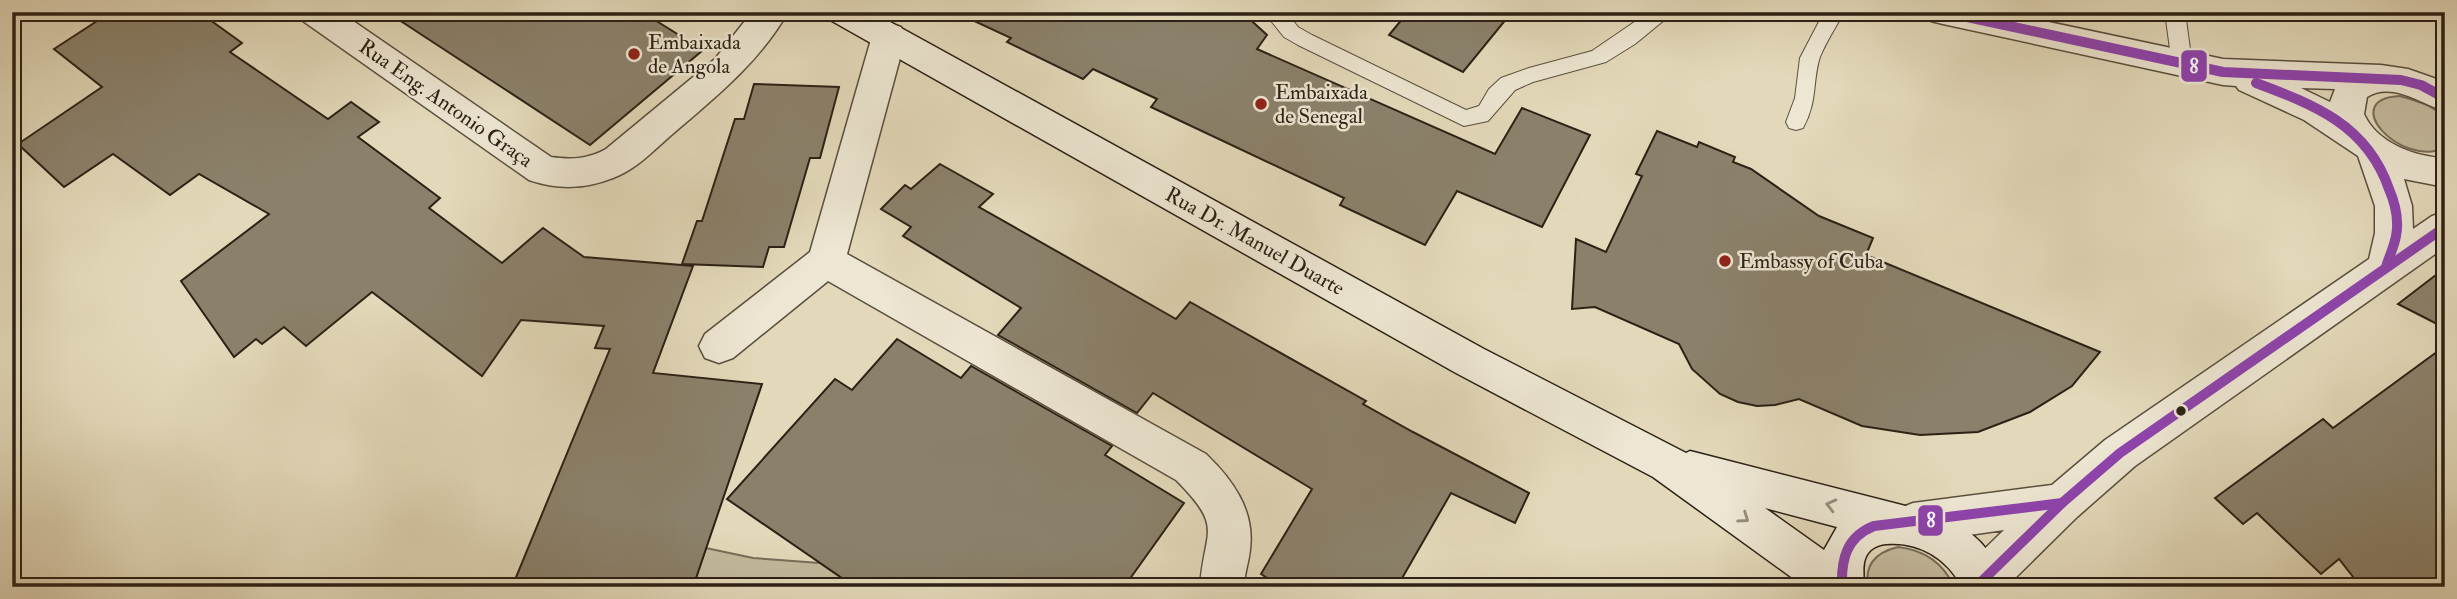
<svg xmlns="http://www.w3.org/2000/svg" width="2457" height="599" viewBox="0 0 2457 599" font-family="'IM FELL Double Pica',serif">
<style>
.green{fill:#c4ba9e;stroke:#786e5a;stroke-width:2}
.building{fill:#8b816b;stroke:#2c2115;stroke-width:2}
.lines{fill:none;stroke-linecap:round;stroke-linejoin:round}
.lane-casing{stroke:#5a4f3e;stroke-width:2}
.street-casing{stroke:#5a4f3e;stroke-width:3}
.secondary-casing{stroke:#2c2115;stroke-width:3}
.lane{fill:#ede6d2;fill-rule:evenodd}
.street{fill:#ede6d2;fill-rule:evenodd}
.secondary{fill:#ede6d2;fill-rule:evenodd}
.bus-1-casing{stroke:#ede6d2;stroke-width:16}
.bus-1{stroke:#8e44ad;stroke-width:10}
.oneway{stroke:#968d7d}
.poi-dot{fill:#8f2418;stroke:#ede6d2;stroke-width:2.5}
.bus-dot{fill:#2c2115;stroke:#ede6d2;stroke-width:2.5}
.labels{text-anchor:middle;stroke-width:5;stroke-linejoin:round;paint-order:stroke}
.poi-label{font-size:21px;fill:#2c2115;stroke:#ede6d2;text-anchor:start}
.street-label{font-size:21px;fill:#2c2115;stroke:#ede6d2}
.line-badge{stroke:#ede6d2;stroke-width:2.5}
.badge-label{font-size:19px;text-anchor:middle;font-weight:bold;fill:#fff}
</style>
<rect width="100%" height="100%" fill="#e3d9ba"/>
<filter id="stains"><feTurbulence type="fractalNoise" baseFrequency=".00286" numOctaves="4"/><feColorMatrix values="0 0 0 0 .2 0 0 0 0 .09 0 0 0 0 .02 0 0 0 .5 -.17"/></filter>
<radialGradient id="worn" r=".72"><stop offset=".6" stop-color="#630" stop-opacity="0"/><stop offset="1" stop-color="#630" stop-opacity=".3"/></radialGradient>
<g class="green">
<path d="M 2400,96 C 2414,100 2442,107 2445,123 C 2446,131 2445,140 2445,148 C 2400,168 2337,99 2400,96 Z"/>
<path d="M 1898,547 C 1924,550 1943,562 1954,587 L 1868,587 C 1864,564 1877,552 1898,547 Z"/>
<path d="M 706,548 L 753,558 L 820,563 L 855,587 L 693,587 Z"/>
</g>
<g class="building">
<path d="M 111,12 L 199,12 L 242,43 L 230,52 L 328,119 L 351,102 L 379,122 L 358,137 L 440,198 L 429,208 L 502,263 L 543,228 L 584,257 L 693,266 L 653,373 L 762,384 L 693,587 L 512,587 L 610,349 L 595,348 L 604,326 L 521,320 L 482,376 L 372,292 L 306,346 L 284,327 L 262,344 L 256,339 L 234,357 L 181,281 L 269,214 L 199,174 L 170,195 L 113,154 L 64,187 L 18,144 L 102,87 L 54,49 Z"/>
<path d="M 387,12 L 642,12 L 703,50 L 590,145 Z"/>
<path d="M 955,12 L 1242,12 L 1267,35 L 1257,49 L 1495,154 L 1522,108 L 1590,135 L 1542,227 L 1457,191 L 1425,245 L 1340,205 L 1344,198 L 1151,107 L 1157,99 L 1093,69 L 1083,79 L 1007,42 L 1011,38 Z"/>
<path d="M 1408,12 L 1512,12 L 1463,72 L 1389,35 Z"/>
<path d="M 754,84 L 839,87 L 820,158 L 810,158 L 784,247 L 769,247 L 763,267 L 682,264 L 697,221 L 702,221 L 735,119 L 744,119 Z"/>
<path d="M 1657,131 L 1697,147 L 1699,142 L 1735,157 L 1733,162 L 1751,169 L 1819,216 L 1873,238 L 1866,255 L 2100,352 L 2072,386 L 2030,412 L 1978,432 L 1920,435 L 1862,426 L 1799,399 L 1775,405 L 1757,406 L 1738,402 L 1720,394 L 1692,369 L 1679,344 L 1595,307 L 1572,309 L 1576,239 L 1606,252 L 1642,176 L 1636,174 Z"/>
<path d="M 940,164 L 993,194 L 979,207 L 1176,319 L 1190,302 L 1366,401 L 1363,404 L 1413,432 L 1529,493 L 1515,523 L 1451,493 L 1397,587 L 1281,587 L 1261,574 L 1312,489 L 1153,393 L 1137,413 L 998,335 L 1021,308 L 903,236 L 911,227 L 881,209 L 905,185 L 911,189 Z"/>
<path d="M 2445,268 L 2445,328 L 2398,304 Z"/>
<path d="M 897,339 L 961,378 L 971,366 L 1112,446 L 1105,455 L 1184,503 L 1124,587 L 855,587 L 727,499 L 835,379 L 852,390 Z"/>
<path d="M 2445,346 L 2445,587 L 2361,587 L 2339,559 L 2321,574 L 2257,513 L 2243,524 L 2215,498 L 2323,419 L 2333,428 Z"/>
</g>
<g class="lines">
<g class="lane-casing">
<g id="lane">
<path d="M 1264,12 L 1286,12 L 1298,27 L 1312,35 L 1466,110 L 1479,106 L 1489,89 L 1501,78 L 1529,68 L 1592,51 L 1649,12 L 1674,12 L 1635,44 L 1606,62 L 1533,82 L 1515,90 L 1488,121 L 1464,126 L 1298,45 L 1284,37 Z"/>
<path d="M 1824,12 L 1844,12 C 1836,27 1826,42 1820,57 C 1812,82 1818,101 1803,128 L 1796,130 L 1789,128 L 1786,122 L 1795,98 L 1800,58 Z"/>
<path d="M 2165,12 L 2185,12 L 2192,64 L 2189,69 L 2182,72 L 2175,69 L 2172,64 Z"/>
</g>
</g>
<g class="street-casing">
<g id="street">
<path d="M 298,12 L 340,12 L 551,157 C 572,160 588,159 606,149 L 715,59 L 752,12 L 788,12 C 759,63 713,99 669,137 C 652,152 635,170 613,178 C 584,189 559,190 529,180 L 303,21 Z"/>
<path d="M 1926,12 L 2002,12 L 2223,59 L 2381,65 L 2408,69 L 2445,82 L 2445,111 C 2421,104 2392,81 2367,97 L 2364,114 C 2377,143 2415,157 2445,158 L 2445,187 L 2404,179 L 2412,206 L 2413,229 L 2432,216 L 2445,212 L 2445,247 L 2135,466 L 2077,517 L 2006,587 L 1964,587 L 1961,580 L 1968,565 L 2004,530 L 1913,543 L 1898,537 L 1892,523 L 1898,509 L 1913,503 L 2052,485 L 2105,440 L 2369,259 L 2375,233 L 2375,206 L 2358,156 L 2304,120 L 2239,90 L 2236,86 L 2223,85 L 1943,24 L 1931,21 ZM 2301,88 L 2335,89 L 2330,102 Z"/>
<path d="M 889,23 L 901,27 L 906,36 L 847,254 L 1206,454 C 1232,479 1255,510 1250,549 C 1249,562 1244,574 1244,587 L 1200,587 C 1204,529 1225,529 1176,480 L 828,281 L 733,358 L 719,363 L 705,358 L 699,346 L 705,334 L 810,252 L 872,36 L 877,27 Z"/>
</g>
</g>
<g class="secondary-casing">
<path id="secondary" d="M 827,12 L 872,12 L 1484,349 L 1686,453 L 1690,451 L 1941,515 C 1977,533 1991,549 2008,587 L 1962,587 C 1947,558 1918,541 1886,544 C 1876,545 1868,550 1865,559 C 1862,567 1864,578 1864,587 L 1805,587 L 1653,477 L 1456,373 L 832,21 ZM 1765,508 L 1837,527 L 1824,550 Z"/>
</g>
<use href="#lane" class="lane"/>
<use href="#street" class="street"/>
<use href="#secondary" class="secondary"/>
<g class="bus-1-casing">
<g id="bus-1">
<path d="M 1944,12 L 2223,72 L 2401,80 L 2421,85 L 2445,98"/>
<path d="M 2256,83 C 2315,105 2367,125 2389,189 C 2395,203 2399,221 2396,236 C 2394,247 2389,257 2386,267"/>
<path d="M 1842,587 C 1841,560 1846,537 1874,526 L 2062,503"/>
<path d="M 1986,587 L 1983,580 L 2062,503 L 2120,453 L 2445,227"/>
</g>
</g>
<use href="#bus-1" class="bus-1"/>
</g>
<defs><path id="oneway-chevron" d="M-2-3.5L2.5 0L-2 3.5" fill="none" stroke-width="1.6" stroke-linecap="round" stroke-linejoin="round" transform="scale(1.75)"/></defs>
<g class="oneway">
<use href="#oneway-chevron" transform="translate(1831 505) rotate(-166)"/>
<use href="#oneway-chevron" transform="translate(1744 518) rotate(35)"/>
</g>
<g class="poi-dot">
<circle cx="634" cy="54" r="7"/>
<circle cx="1261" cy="104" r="7"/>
<circle cx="1725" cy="261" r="7"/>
</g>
<circle class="bus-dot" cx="2181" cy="411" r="6"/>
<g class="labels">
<g class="poi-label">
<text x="648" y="49">Embaixada<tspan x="648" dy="24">de Angola</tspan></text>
<text x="1275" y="99">Embaixada<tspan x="1275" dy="24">de Senegal</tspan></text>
<text x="1739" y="268">Embassy of Cuba</text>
</g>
<g class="street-label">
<text transform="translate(446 103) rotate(35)" y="7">Rua Eng. Antonio Graça</text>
<text transform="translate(1255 241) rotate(29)" y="7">Rua Dr. Manuel Duarte</text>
</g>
</g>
<g class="line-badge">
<rect x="2180" y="49" width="28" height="34" rx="7" fill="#8e44ad"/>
<rect x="1917" y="504" width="27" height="33" rx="7" fill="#8e44ad"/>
</g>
<g class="badge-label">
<text x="2194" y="73">8</text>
<text x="1931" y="527">8</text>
</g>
<rect width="2457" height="599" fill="none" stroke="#e3d9ba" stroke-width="42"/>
<rect x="14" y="14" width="2429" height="571" fill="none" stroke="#2c2115" stroke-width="3.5"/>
<rect x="21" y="21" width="2415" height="557" fill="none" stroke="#2c2115" stroke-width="2"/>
<rect width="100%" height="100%" filter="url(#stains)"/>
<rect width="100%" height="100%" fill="url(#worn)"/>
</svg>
